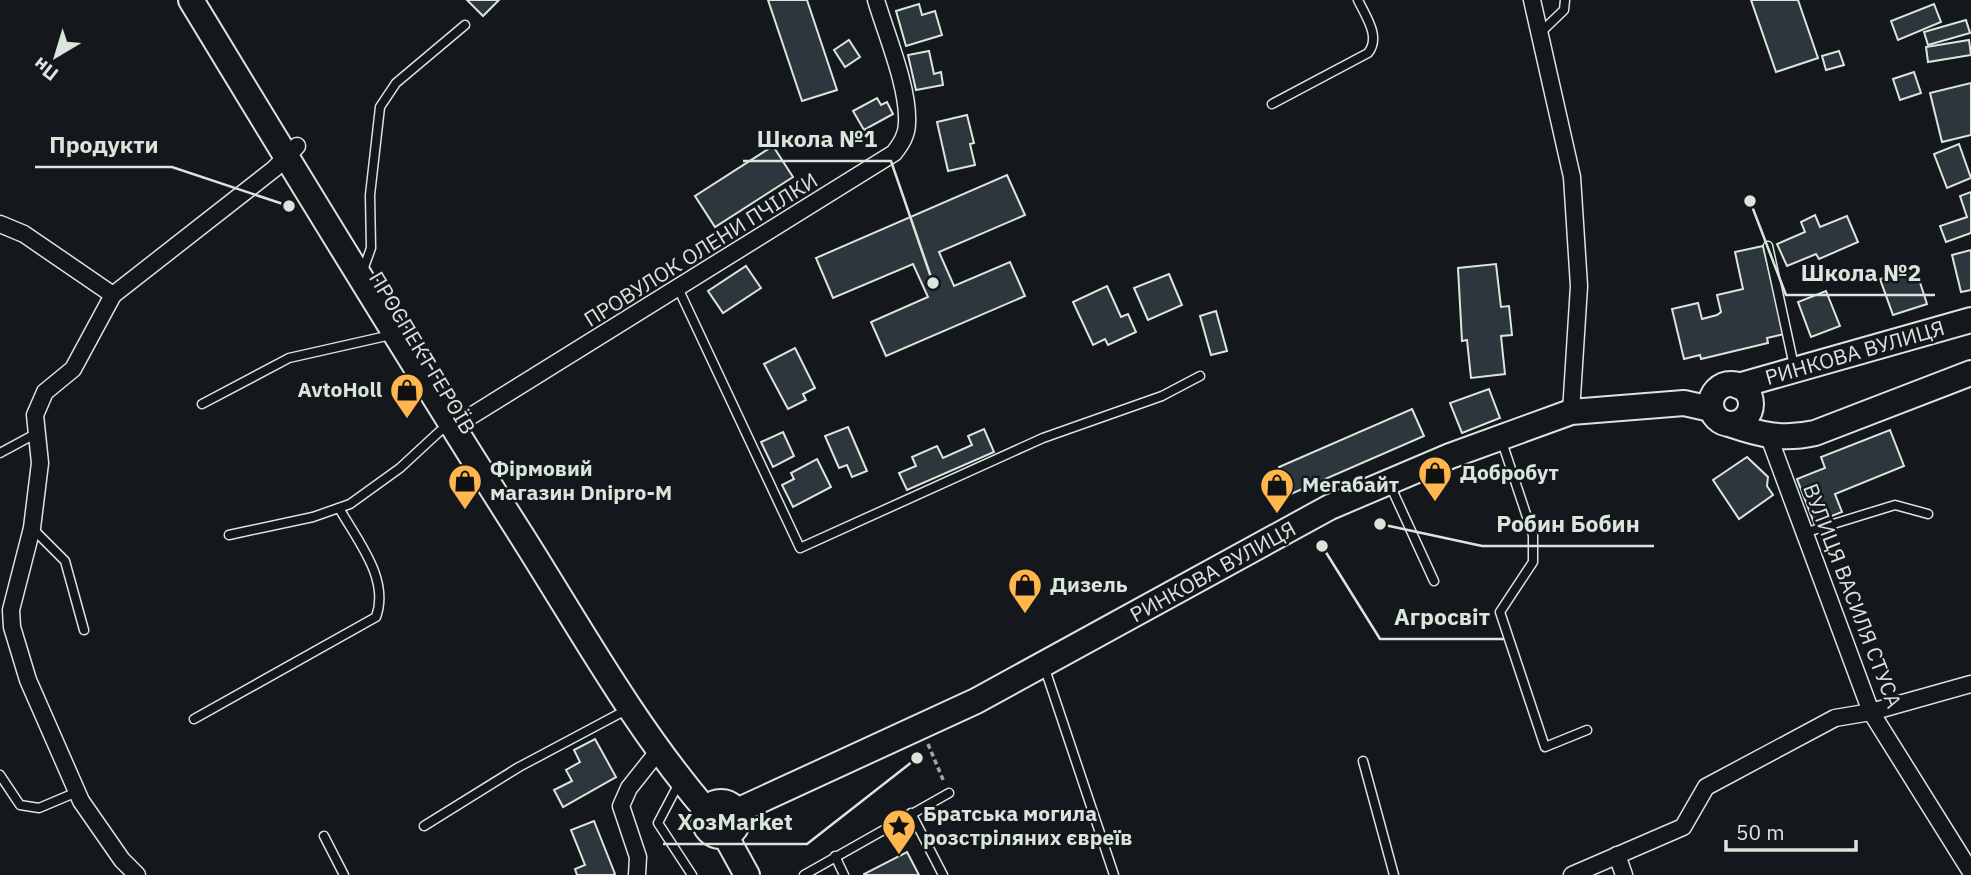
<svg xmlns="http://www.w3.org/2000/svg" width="1971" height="875" viewBox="0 0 1971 875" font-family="'IBM Plex Sans',sans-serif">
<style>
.building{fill:#2c363c;stroke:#d8e6dc;stroke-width:2}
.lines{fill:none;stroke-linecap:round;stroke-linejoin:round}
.service-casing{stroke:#d8e6dc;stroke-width:11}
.minor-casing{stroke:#d8e6dc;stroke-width:19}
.primary-casing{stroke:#d8e6dc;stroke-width:28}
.path{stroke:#9da8a2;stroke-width:3.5;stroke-dasharray:5 3.5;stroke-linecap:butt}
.service{stroke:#14181c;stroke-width:8}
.minor{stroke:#14181c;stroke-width:16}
.primary{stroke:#14181c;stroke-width:24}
.labels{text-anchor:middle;stroke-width:5;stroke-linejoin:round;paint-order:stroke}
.street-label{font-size:21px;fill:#d8e6dc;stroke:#14181c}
.poi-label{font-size:21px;font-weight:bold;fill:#d8e6dc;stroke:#14181c;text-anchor:start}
.leader{fill:none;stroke:#d8e6dc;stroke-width:2.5}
.callout-dot{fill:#d8e6dc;stroke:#14181c;stroke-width:2.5}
.callout-label{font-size:23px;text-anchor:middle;font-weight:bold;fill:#d8e6dc;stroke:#14181c;stroke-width:5;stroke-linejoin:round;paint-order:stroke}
</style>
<rect width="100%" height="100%" fill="#14181c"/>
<g class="building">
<path d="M 467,0 L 499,0 L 483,16 Z"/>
<path d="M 768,0 L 807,0 L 837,90 L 802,101 Z"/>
<path d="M 1751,0 L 1798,0 L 1818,58 L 1776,72 Z"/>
<path d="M 919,4 L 922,15 L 935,11 L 942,35 L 906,46 L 896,11 Z"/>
<path d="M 1934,4 L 1941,22 L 1898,40 L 1891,21 Z"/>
<path d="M 1966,20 L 1970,33 L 1928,45 L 1924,32 Z"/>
<path d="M 849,40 L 860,57 L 845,67 L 834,50 Z"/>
<path d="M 1969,40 L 1971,55 L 1928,62 L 1926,47 Z"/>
<path d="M 929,51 L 934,74 L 941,72 L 943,85 L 916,90 L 908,55 Z"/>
<path d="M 1839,51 L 1844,65 L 1826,70 L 1822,56 Z"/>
<path d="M 1914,72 L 1921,93 L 1900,100 L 1893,79 Z"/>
<path d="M 1971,83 L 1971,135 L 1942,142 L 1930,93 Z"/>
<path d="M 877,98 L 881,105 L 887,102 L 893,114 L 864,130 L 853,111 Z"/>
<path d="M 967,115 L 974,143 L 970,144 L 975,165 L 948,171 L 937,122 Z"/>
<path d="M 1959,144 L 1971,178 L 1947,188 L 1934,154 Z"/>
<path d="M 773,146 L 793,177 L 715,227 L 695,196 Z"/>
<path d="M 1007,175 L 1025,215 L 939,252 L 954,286 L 1010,262 L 1025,296 L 886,356 L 871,322 L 928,297 L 913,264 L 833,298 L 816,258 Z"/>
<path d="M 1971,192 L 1971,233 L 1946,242 L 1940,226 L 1967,217 L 1960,196 Z"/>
<path d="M 1815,215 L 1820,227 L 1847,216 L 1858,242 L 1819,259 L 1816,254 L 1787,266 L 1777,244 L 1805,232 L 1801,222 Z"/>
<path d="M 1763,246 L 1784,334 L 1767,338 L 1768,343 L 1701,359 L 1700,355 L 1684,359 L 1672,309 L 1698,303 L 1702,319 L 1717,315 L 1721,312 L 1717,295 L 1743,289 L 1735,252 Z"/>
<path d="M 1971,250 L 1971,290 L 1961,292 L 1952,255 Z"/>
<path d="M 1496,264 L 1501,307 L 1509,306 L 1512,335 L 1501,336 L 1505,374 L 1471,378 L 1467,340 L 1462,341 L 1458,268 Z"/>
<path d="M 746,266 L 761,288 L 723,313 L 708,291 Z"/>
<path d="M 1915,267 L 1927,304 L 1893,315 L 1880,279 Z"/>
<path d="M 1169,274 L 1182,305 L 1148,320 L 1134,288 Z"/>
<path d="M 1107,286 L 1121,317 L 1128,314 L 1136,332 L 1108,345 L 1105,339 L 1093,345 L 1073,302 Z"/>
<path d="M 1826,291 L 1840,326 L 1811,337 L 1798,302 Z"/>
<path d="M 1216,311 L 1227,351 L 1211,355 L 1200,316 Z"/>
<path d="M 795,348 L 815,388 L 803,394 L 806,400 L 788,409 L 764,364 Z"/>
<path d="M 1489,389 L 1500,418 L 1462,433 L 1450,403 Z"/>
<path d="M 1412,409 L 1424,436 L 1291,494 L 1279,467 Z"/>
<path d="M 848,427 L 867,471 L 852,477 L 847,465 L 839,468 L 825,436 Z"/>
<path d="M 984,429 L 994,452 L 907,490 L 899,473 L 916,466 L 912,457 L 937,446 L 943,458 L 972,445 L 968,436 Z"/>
<path d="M 1890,430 L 1904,466 L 1835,494 L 1842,512 L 1814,523 L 1797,479 L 1825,468 L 1821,457 Z"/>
<path d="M 783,432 L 794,456 L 773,467 L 761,442 Z"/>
<path d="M 1747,457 L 1768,477 L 1767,486 L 1773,495 L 1739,519 L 1713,480 Z"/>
<path d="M 817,459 L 831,487 L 793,507 L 782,485 L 794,479 L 791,473 Z"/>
<path d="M 595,739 L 616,777 L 563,807 L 554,790 L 572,781 L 566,770 L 580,762 L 574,750 Z"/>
<path d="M 594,821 L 615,874 L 613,875 L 577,875 L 575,869 L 585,865 L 571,830 Z"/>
<path d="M 907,852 L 919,875 L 864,875 L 864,874 Z"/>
</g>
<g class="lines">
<g class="service-casing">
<g id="service">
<path d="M 1540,33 L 1564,10 L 1565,0"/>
<path d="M 1272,104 L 1368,53 C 1381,37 1366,17 1358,0"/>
<path d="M 1768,246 L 1794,366"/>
<path d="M 362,273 L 371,248 L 370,195 L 380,107 L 396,83 L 465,25"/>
<path d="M 678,288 L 800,548 L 1043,438 L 1162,396 L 1200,376"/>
<path d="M 202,404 L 289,358 L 391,335"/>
<path d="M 1502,442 L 1533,535 L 1533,562 L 1500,612 L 1545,747 L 1587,730"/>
<path d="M 0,453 L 37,433"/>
<path d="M 1390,485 L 1434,581"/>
<path d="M 32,528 L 65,561 L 84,630"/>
<path d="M 1804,533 L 1895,505 L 1928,514"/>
<path d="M 229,535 L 313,517 L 350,504 L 400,468 L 440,431 L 451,427"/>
<path d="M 1045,669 L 1114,875"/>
<path d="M 194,719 L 376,617 C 390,579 357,540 339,508"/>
<path d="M 1363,761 L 1394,875"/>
<path d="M 0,775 L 20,805 L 39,808 L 77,792"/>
<path d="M 679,783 L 658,823 L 692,875"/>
<path d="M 911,813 L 943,875"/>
<path d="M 424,826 L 519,767 L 628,709"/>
<path d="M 324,836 L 344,875"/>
<path d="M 835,856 L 844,875"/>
<path d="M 804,875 L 949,793"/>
</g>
</g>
<g class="minor-casing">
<g id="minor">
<path d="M 1532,0 L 1572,177 L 1579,286 L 1571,412"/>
<path d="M 0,224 L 24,234 L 113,295 L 274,169 L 297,146"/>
<path d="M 113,295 L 73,369 L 45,392 L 35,415 L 40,463 L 32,528 L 11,610 L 12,627 L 28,680 L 81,801 L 122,860 L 137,875"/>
<path d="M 463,421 L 894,153 C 901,144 907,135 907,123 C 909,88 886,34 876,0"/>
<path d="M 1769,437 L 1871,712 L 1971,872"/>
<path d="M 1617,855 L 1624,875"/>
<path d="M 637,875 L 638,857 L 621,806 L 629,788 L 660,749"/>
<path d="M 1572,875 L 1683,827 L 1706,787 L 1835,718 L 1871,712 L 1971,684"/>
</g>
</g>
<g class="primary-casing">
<g id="primary">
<path d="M 191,0 C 299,178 408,357 520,533 C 579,626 634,726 706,810"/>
<circle cx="1731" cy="404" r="20"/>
<path d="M 1738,386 L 1971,320"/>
<path d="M 1732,425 C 1761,435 1783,440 1815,433 L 1971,373"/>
<circle cx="721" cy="819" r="17"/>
<path d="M 737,811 L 976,701 L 1330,507 L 1450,456 L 1571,412 L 1684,403 L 1711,409"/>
<path d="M 725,835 L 747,875"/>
</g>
</g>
<path class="path" d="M 928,744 L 944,782"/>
<use href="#service" class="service"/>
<use href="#minor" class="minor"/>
<use href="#primary" class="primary"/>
</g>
<defs>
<g id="shop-pin" transform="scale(1.75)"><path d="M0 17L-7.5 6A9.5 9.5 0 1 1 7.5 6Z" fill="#ffb74d" stroke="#14181c"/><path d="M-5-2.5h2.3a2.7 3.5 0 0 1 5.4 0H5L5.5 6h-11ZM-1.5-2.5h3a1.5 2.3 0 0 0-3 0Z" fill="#111"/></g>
<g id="sight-pin" transform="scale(1.75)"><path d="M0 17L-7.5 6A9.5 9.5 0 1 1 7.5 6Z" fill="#ffb74d" stroke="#14181c"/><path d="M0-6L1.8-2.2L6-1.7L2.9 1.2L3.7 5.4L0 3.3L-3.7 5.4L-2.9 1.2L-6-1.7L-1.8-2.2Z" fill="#111"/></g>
</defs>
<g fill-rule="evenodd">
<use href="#shop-pin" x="407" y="390"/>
<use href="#shop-pin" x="1435" y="473"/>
<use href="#shop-pin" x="465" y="481"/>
<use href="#shop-pin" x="1277" y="485"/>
<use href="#shop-pin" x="1025" y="585"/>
<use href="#sight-pin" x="899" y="826"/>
</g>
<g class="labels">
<g class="street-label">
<text transform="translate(701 250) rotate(-32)" y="7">ПРОВУЛОК ОЛЕНИ ПЧІЛКИ</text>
<text transform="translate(422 353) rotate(59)" y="7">ПРОСПЕКТ ГЕРОЇВ</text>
<text transform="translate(1855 353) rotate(-16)" y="7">РИНКОВА ВУЛИЦЯ</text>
<text transform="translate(1213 572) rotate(-29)" y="7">РИНКОВА ВУЛИЦЯ</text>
<text transform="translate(1852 596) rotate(69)" y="7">ВУЛИЦЯ ВАСИЛЯ СТУСА</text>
</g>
<g class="poi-label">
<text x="382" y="397" text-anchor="end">AvtoHoll</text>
<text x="490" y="476">Фірмовий<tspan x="490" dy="24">магазин Dnipro-M</tspan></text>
<text x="1460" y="480">Добробут</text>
<text x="1302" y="492">Мегабайт</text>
<text x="1050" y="592">Дизель</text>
<text x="923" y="821">Братська могила<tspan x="923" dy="24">розстріляних євреїв</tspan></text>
</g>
</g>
<path class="leader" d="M933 283L891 161H743M289 206L172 167H35M1750 201L1786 295H1935M1380 524L1482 546H1654M1322 546L1380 639H1504M917 758L807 844H663"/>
<g class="callout-dot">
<circle cx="933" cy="283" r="7"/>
<circle cx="289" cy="206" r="7"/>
<circle cx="1750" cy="201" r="7"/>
<circle cx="1380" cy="524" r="7"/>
<circle cx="1322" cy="546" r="7"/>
<circle cx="917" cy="758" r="7"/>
</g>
<g class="callout-label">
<text x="817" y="147">Школа №1</text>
<text x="104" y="153">Продукти</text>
<text x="1861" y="281">Школа №2</text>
<text x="1568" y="532">Робин Бобин</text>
<text x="1442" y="625">Агросвіт</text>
<text x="735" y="830">ХозMarket</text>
</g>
<g transform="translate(56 56) rotate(218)" stroke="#14181c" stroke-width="5" paint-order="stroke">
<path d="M0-5L12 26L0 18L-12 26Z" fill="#d8e6dc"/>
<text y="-10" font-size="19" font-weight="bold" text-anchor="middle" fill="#d8e6dc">Пн</text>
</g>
<path d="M1726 840v10h130v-10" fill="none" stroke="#d8e6dc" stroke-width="3.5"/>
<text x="1736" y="840" font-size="21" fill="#d8e6dc" stroke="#14181c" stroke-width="5" paint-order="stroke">50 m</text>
</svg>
